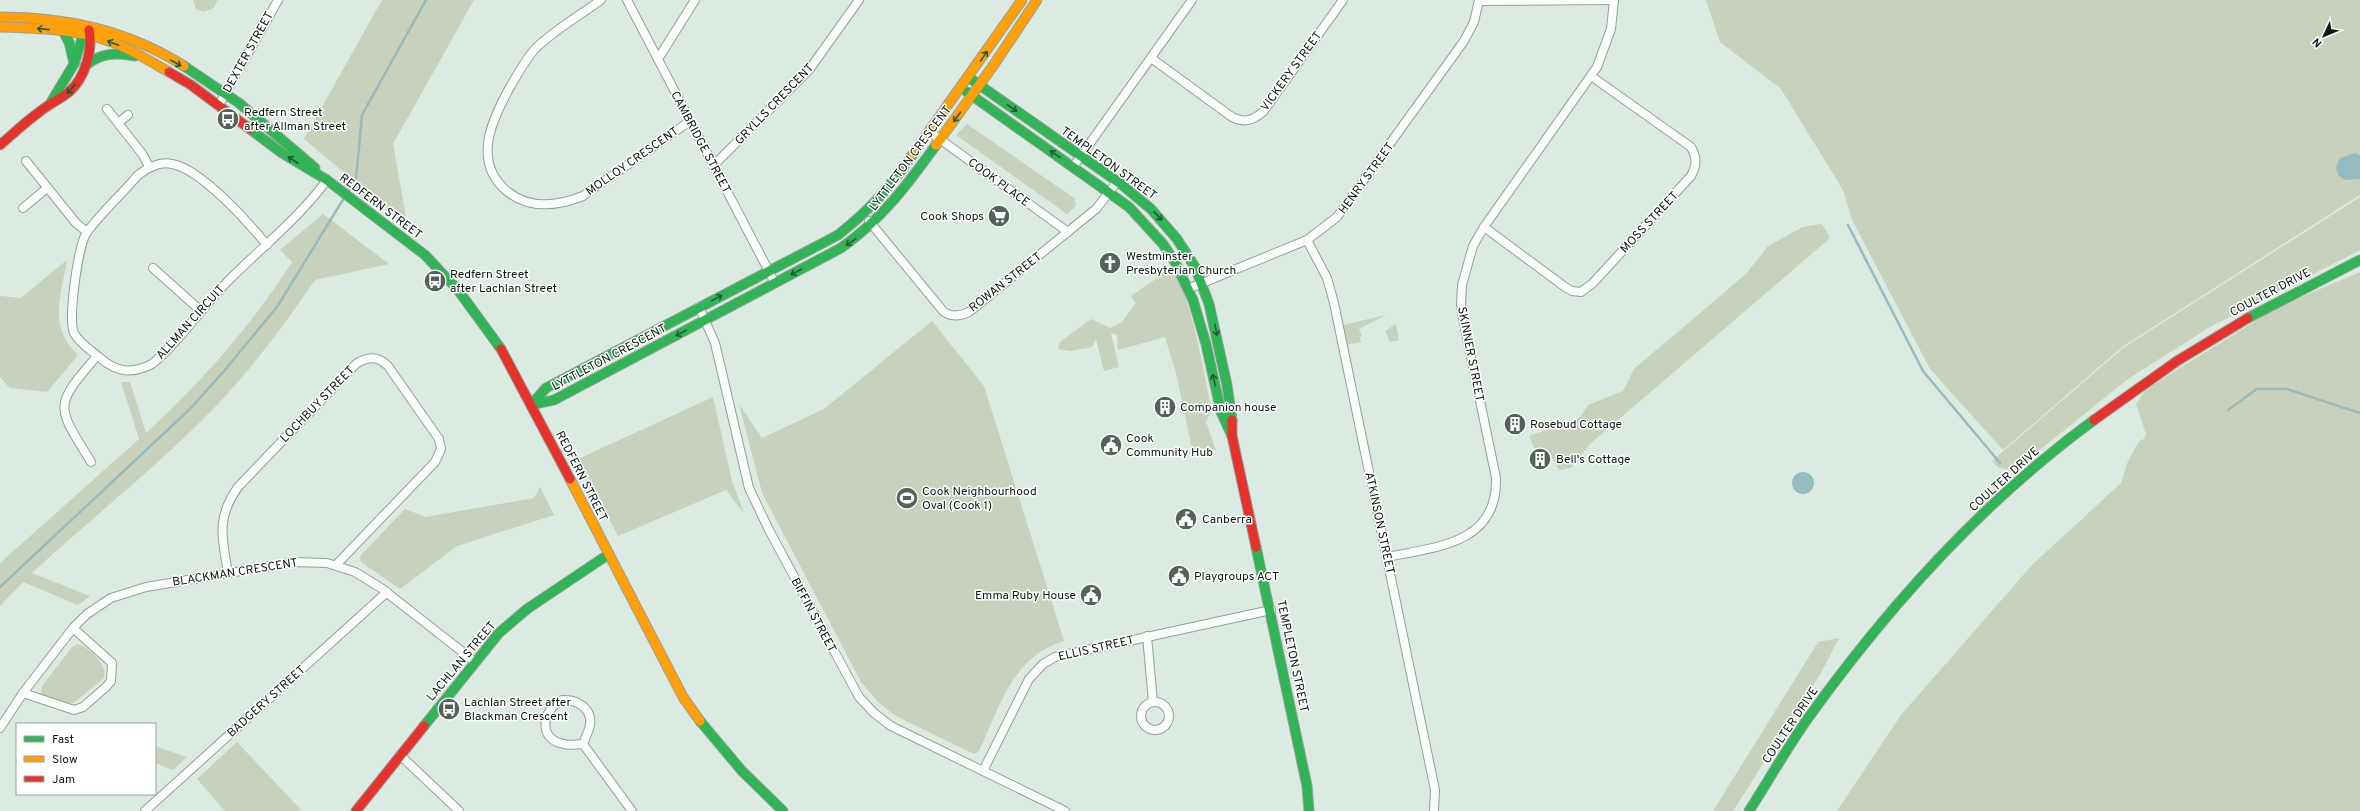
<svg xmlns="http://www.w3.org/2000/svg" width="2360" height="811" viewBox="0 0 2360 811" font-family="Overpass,sans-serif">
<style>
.green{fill:#c8d1bc}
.water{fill:#95bbbe}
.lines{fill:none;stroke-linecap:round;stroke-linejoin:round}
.stream{stroke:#95bbbe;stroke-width:2.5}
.street-casing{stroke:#94a099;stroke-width:10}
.fast-casing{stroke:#94a099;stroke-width:11}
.slow-casing{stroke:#94a099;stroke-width:11}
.jam-casing{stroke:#94a099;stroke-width:11}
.street{stroke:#fafcfb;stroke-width:8}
.fast{stroke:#30b455;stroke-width:9}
.slow{stroke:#ff9f0a;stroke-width:9}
.jam{stroke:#e5322d;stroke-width:9}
.oneway{stroke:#1d5e30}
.labels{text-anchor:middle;stroke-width:3;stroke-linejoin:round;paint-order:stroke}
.street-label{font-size:12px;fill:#0d1712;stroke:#fff}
.poi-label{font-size:12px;fill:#0d1712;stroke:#fff;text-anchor:start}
</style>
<rect width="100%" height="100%" fill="#dbebe2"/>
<g class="green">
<path d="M 193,0 L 217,0 L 217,1 L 214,8 L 203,12 L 196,9 Z"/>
<path d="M 382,0 L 474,0 L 393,144 L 407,222 L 365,190 L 304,139 Z"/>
<path d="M 1706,0 L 2360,0 L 2360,195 L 2122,347 L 2003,450 L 1930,369 L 1852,220 L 1843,190 L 1781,89 L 1720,42 Z"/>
<path d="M 967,124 L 1074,198 L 1076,203 L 1075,207 L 1067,214 L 956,135 Z"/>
<path d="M 2360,197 L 2360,250 L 2210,327 L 2128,379 L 2015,470 L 1999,468 L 1992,461 L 2123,348 Z"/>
<path d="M 323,214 L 389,264 L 315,280 C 285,324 253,367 216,406 C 159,465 93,517 32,573 L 90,596 L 78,605 L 23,582 L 0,606 L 0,563 L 139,439 L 121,382 L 130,382 L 146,433 C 202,382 251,326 292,262 L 280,250 Z"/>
<path d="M 1822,224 L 1830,238 L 1590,444 L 1571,468 L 1559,470 L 1548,450 L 1535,450 L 1529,436 L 1574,421 L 1581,416 L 1588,405 L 1623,391 L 1634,369 L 1746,274 L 1768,246 L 1803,227 Z"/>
<path d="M 67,260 C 61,296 48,327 78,355 L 47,392 L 10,388 L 0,377 L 0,296 L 21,298 Z"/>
<path d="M 1173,267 C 1195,311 1201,363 1212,410 L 1206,422 L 1216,450 L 1193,453 L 1176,373 L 1165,337 L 1118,350 L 1117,335 L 1111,333 L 1119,367 L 1104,371 L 1096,339 L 1092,347 L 1070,351 L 1058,349 L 1060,342 L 1091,319 L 1110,328 L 1122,322 L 1136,303 L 1131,296 Z"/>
<path d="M 2360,272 L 2360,811 L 1837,811 L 1901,715 L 2032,565 L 2121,483 L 2128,461 L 2139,441 L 2144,439 L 2146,434 L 2136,404 L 2146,389 L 2278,307 Z"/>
<path d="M 1386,315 L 1359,329 L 1362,336 L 1360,337 L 1361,342 L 1347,345 L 1343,325 Z"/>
<path d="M 932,321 L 984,386 L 1064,641 C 1012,657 1000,706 979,751 L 974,754 L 896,716 L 880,704 L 861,682 L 762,493 L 739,404 L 762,438 L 824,409 Z"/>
<path d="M 1396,324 L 1399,340 L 1390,342 L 1385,331 Z"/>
<path d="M 713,397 L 732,481 L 744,513 L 726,490 L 618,536 L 578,459 Z"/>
<path d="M 540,487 L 554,515 L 457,546 L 400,589 L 361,562 L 360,556 L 405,509 L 426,517 L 534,498 Z"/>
<path d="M 1839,638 L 1821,673 L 1733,811 L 1713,811 L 1818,642 Z"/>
<path d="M 78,644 C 90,648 108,665 104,678 L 74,703 L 66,703 L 44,695 L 41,693 L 42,686 L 73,646 Z"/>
<path d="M 237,742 L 302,811 L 225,811 L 197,779 Z"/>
<path d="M 155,746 L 187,757 L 173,770 L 155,763 Z"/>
</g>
<g class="water">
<path d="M 2355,153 L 2360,155 L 2360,179 L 2345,180 L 2338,175 L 2336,167 L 2340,158 Z"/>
<circle cx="1803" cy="483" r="11"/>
</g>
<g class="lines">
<g class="stream">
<path d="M 348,192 L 356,179 L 362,115 L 426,0"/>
<path d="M 1848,225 L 1923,371 L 2000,463"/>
<path d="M 2228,410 L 2257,389 L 2287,389 L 2360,413"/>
<path d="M 0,587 L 191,408 L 224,371 L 277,307 L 344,198"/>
</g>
<g class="street-casing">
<g id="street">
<path d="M 601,0 C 579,16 554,30 535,49 C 525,60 518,74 510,87 C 492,120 471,162 508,192 C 531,210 558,206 583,196 L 690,121"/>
<path d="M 627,0 L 775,283"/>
<path d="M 1479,1 L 1614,0"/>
<path d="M 1151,58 L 1232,117 C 1244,123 1252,121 1263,112 L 1343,0"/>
<path d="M 658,59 L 695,0"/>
<path d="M 219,105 L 278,0"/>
<path d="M 107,109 L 143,155 L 149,167"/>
<path d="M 118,123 L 128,115"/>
<path d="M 930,132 L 1068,232"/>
<path d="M 26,161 L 76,223 L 87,232"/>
<path d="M 713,166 L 809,70 L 859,0"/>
<path d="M 1073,167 L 1192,0"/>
<path d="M 23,208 L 47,188"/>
<path d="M 869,221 L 943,311 C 951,318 960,316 969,312 L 1096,209 L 1117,182"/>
<path d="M 1484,227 L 1565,287 L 1572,291 L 1581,292 L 1593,283 L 1691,176 C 1697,165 1697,158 1691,147 L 1591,76"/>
<path d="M 1307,240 L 1327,278 L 1334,303 L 1435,790 L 1434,811"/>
<path d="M 267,245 C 248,222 201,169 172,164 C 159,161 148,168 138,175 C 122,194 102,212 87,232 C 78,245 68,318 74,333 C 79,343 92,351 100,358 C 118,373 132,374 152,364 C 181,340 202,307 229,280 C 262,247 299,218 327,180"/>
<path d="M 153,268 L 201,311"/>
<path d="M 1190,288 L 1307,240 L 1337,217 L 1464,41 L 1474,22 L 1479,0"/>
<path d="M 699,307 L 715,343 L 749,488 L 769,530 L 859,697 L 874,713 L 891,726 L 1065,811"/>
<path d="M 91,462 C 56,405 53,407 97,356"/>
<path d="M 1387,557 C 1436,547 1498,544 1496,478 L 1464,323 L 1461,304 L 1462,285 L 1473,246 L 1484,227 L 1597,67 L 1611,29 L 1614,0"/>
<path d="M 228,573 C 222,538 216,518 238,487 L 356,364 C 368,356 378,356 388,366 L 439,439 L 441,449 L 435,462 L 336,565"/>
<path d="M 1147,636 L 1153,702"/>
<path d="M 23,693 L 74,710 L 83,707 L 106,687 L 111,681 L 112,663 L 73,628"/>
<path d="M 562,700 C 578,699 595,710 589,729 C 587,734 585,739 583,744 C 577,744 570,746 564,744 C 538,740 541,710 562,700 Z"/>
<circle cx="1155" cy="716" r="14"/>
<path d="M 0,728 L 23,693 L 73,628 L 87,614 L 111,598 L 146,587 L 295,562 L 327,563 L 355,572 L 381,588 L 474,661"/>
<path d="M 583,744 L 632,811"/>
<path d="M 400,755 L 459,811"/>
<path d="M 983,771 L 1029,679 L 1043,664 L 1055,657 L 1271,610"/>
<path d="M 145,811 L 387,592"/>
</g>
</g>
<g class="fast-casing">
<g id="fast">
<path d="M 63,31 L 69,42 L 74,63"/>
<path d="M 85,66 C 100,53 116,52 135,56"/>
<path d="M 184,66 L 239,103 L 315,168"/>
<path d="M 968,77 L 1121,184 L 1151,209 L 1177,239 L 1195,267 L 1209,304 L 1227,385 L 1232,420"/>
<path d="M 967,92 L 1129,207 L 1163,244 L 1175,262 L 1193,300 L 1206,344 L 1221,412 L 1232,436"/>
<path d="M 50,104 L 74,64 L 85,29"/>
<path d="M 250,129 L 282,153 L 327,180 L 425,255 L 458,290 L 501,349"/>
<path d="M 2248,318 L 2360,260"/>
<path d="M 531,405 L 554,400 L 841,248 C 881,220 908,184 936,145"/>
<path d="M 531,405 L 546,388 L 838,235 C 871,209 889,188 913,154"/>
<path d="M 1256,547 L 1307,786 L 1309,811"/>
<path d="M 700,721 L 742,771 L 783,811"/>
<path d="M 424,726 L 499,633 L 527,609 L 609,554"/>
<path d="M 1749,811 C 1768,781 1786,750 1806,721 C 1886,609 1982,502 2094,420"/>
</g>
</g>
<g class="slow-casing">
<g id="slow">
<path d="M 0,17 C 66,17 127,30 184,66"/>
<path d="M 0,27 C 37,28 77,29 112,42 C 132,50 150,61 169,72"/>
<path d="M 936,145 L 993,66 L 1037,0"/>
<path d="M 913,154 L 1022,0"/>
<path d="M 570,479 L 683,697 L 700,721"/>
</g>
</g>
<g class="jam-casing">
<g id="jam">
<path d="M 169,72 L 191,85 L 250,129"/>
<path d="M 0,145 C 13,134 24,123 38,113 C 47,105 59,100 69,92 C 85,78 93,51 89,30"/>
<path d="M 501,349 L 570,479"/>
<path d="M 1232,420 L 1232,436 L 1256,547"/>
<path d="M 2094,420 L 2177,361 L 2248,318"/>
<path d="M 356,811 L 424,726"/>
</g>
</g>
<use href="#street" class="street"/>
<use href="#fast" class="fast"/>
<use href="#slow" class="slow"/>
<use href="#jam" class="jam"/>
</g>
<defs><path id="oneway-shaft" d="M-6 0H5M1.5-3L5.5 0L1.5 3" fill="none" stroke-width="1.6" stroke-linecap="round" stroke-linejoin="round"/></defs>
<g class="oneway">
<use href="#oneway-shaft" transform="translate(43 29) rotate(-174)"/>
<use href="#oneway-shaft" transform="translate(113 43) rotate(-159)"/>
<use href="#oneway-shaft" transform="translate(984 56) rotate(-55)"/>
<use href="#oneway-shaft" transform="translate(176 63) rotate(30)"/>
<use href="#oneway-shaft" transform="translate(71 89) rotate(131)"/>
<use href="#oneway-shaft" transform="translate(1012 108) rotate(35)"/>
<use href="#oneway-shaft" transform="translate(957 117) rotate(126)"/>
<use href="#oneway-shaft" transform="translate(1055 154) rotate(-145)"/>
<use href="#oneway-shaft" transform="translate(293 160) rotate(-147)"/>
<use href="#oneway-shaft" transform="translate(1158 216) rotate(47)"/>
<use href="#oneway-shaft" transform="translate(851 242) rotate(145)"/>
<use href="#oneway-shaft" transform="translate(796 272) rotate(152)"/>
<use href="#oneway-shaft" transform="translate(717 298) rotate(-28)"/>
<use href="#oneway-shaft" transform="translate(1216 330) rotate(79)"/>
<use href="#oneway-shaft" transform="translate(681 333) rotate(152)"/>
<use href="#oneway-shaft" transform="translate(1214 380) rotate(-103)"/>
</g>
<defs>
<g id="bus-disc" transform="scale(1.15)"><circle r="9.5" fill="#55615b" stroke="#fff"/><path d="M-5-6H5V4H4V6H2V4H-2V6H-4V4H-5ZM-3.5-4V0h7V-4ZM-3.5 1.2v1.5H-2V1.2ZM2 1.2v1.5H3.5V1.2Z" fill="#fff"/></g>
<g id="supermarket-disc" transform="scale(1.15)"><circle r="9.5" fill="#55615b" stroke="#fff"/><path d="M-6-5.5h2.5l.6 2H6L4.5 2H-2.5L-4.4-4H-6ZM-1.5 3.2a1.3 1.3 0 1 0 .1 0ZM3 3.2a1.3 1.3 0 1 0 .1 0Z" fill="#fff"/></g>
<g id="church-disc" transform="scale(1.15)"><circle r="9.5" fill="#55615b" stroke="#fff"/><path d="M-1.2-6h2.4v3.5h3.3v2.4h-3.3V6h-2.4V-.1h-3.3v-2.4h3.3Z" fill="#fff"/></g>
<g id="building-disc" transform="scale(1.15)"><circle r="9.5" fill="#55615b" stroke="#fff"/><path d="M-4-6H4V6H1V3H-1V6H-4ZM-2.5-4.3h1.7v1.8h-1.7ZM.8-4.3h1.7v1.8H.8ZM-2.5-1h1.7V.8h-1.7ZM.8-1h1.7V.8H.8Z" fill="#fff"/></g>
<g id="civic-disc" transform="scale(1.15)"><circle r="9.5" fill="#55615b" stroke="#fff"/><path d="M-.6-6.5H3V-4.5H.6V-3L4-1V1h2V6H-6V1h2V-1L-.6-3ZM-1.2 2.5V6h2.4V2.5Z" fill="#fff"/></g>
<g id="stadium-disc" transform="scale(1.15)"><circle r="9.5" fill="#55615b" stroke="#fff"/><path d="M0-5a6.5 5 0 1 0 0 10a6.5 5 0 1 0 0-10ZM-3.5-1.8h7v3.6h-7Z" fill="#fff"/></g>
</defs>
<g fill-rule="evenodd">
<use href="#bus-disc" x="228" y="119"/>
<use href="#supermarket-disc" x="999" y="216"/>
<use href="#church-disc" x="1110" y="263"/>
<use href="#bus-disc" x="435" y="281"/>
<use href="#building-disc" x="1165" y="407"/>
<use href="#building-disc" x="1515" y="424"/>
<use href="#civic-disc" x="1111" y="445"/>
<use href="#building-disc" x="1540" y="459"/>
<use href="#stadium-disc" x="907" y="498"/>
<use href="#civic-disc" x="1186" y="519"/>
<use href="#civic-disc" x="1179" y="576"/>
<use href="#civic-disc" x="1091" y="595"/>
<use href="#bus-disc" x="449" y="709"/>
</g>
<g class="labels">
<g class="street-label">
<text transform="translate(248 52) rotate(-61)" y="4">DEXTER STREET</text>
<text transform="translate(1291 71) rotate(-54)" y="4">VICKERY STREET</text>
<text transform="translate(774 104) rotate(-46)" y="4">GRYLLS CRESCENT</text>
<text transform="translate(701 142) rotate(62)" y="4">CAMBRIDGE STREET</text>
<text transform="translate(910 158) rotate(-53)" y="4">LYTTLETON CRESCENT</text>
<text transform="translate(632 161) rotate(-35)" y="4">MOLLOY CRESCENT</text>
<text transform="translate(1109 163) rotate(36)" y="4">TEMPLETON STREET</text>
<text transform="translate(1366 178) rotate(-54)" y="4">HENRY STREET</text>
<text transform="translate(999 182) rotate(36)" y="4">COOK PLACE</text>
<text transform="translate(381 206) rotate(37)" y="4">REDFERN STREET</text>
<text transform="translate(1649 222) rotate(-47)" y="4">MOSS STREET</text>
<text transform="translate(1005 282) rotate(-38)" y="4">ROWAN STREET</text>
<text transform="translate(2270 292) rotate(-28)" y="4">COULTER DRIVE</text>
<text transform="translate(190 322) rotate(-48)" y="4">ALLMAN CIRCUIT</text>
<text transform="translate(1471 354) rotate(79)" y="4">SKINNER STREET</text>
<text transform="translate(609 357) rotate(-28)" y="4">LYTTLETON CRESCENT</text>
<text transform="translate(317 404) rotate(-46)" y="4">LOCHBUY STREET</text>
<text transform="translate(582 476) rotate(63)" y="4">REDFERN STREET</text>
<text transform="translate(2004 479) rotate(-42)" y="4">COULTER DRIVE</text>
<text transform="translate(1380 523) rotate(78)" y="4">ATKINSON STREET</text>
<text transform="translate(235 572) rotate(-9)" y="4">BLACKMAN CRESCENT</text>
<text transform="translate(814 615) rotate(62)" y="4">BIFFIN STREET</text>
<text transform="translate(1096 648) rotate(-13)" y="4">ELLIS STREET</text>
<text transform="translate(1293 656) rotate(78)" y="4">TEMPLETON STREET</text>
<text transform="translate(461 661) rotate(-50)" y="4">LACHLAN STREET</text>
<text transform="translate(266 701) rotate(-42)" y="4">BADGERY STREET</text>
<text transform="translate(1790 725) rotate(-56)" y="4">COULTER DRIVE</text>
</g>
<g class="poi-label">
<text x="244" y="116">Redfern Street<tspan x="244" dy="14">after Allman Street</tspan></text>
<text x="984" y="220" text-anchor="end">Cook Shops</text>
<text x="1126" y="260">Westminster<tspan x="1126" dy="14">Presbyterian Church</tspan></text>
<text x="450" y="278">Redfern Street<tspan x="450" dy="14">after Lachlan Street</tspan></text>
<text x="1180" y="411">Companion house</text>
<text x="1530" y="428">Rosebud Cottage</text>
<text x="1126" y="442">Cook<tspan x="1126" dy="14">Community Hub</tspan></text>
<text x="1556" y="463">Bell's Cottage</text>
<text x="922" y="495">Cook Neighbourhood<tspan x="922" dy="14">Oval (Cook 1)</tspan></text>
<text x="1202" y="523">Canberra</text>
<text x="1194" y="580">Playgroups ACT</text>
<text x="1076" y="599" text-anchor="end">Emma Ruby House</text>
<text x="464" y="706">Lachlan Street after<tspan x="464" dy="14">Blackman Crescent</tspan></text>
</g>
</g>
<rect x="16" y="723" width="140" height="72" fill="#ffffff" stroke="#9ea2a0"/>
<rect x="24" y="736" width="20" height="6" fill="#30b455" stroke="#9ea2a0"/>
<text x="52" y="743" font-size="12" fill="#0d1712">Fast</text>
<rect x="24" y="756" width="20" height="6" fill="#ff9f0a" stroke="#9ea2a0"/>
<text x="52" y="763" font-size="12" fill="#0d1712">Slow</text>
<rect x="24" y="776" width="20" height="6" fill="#e5322d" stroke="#9ea2a0"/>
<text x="52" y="783" font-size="12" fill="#0d1712">Jam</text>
<g transform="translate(2324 36) rotate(226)" stroke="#ffffff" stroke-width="3" paint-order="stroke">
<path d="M0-3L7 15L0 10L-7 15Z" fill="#0d1712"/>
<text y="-6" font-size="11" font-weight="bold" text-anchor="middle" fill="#0d1712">N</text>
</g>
</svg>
